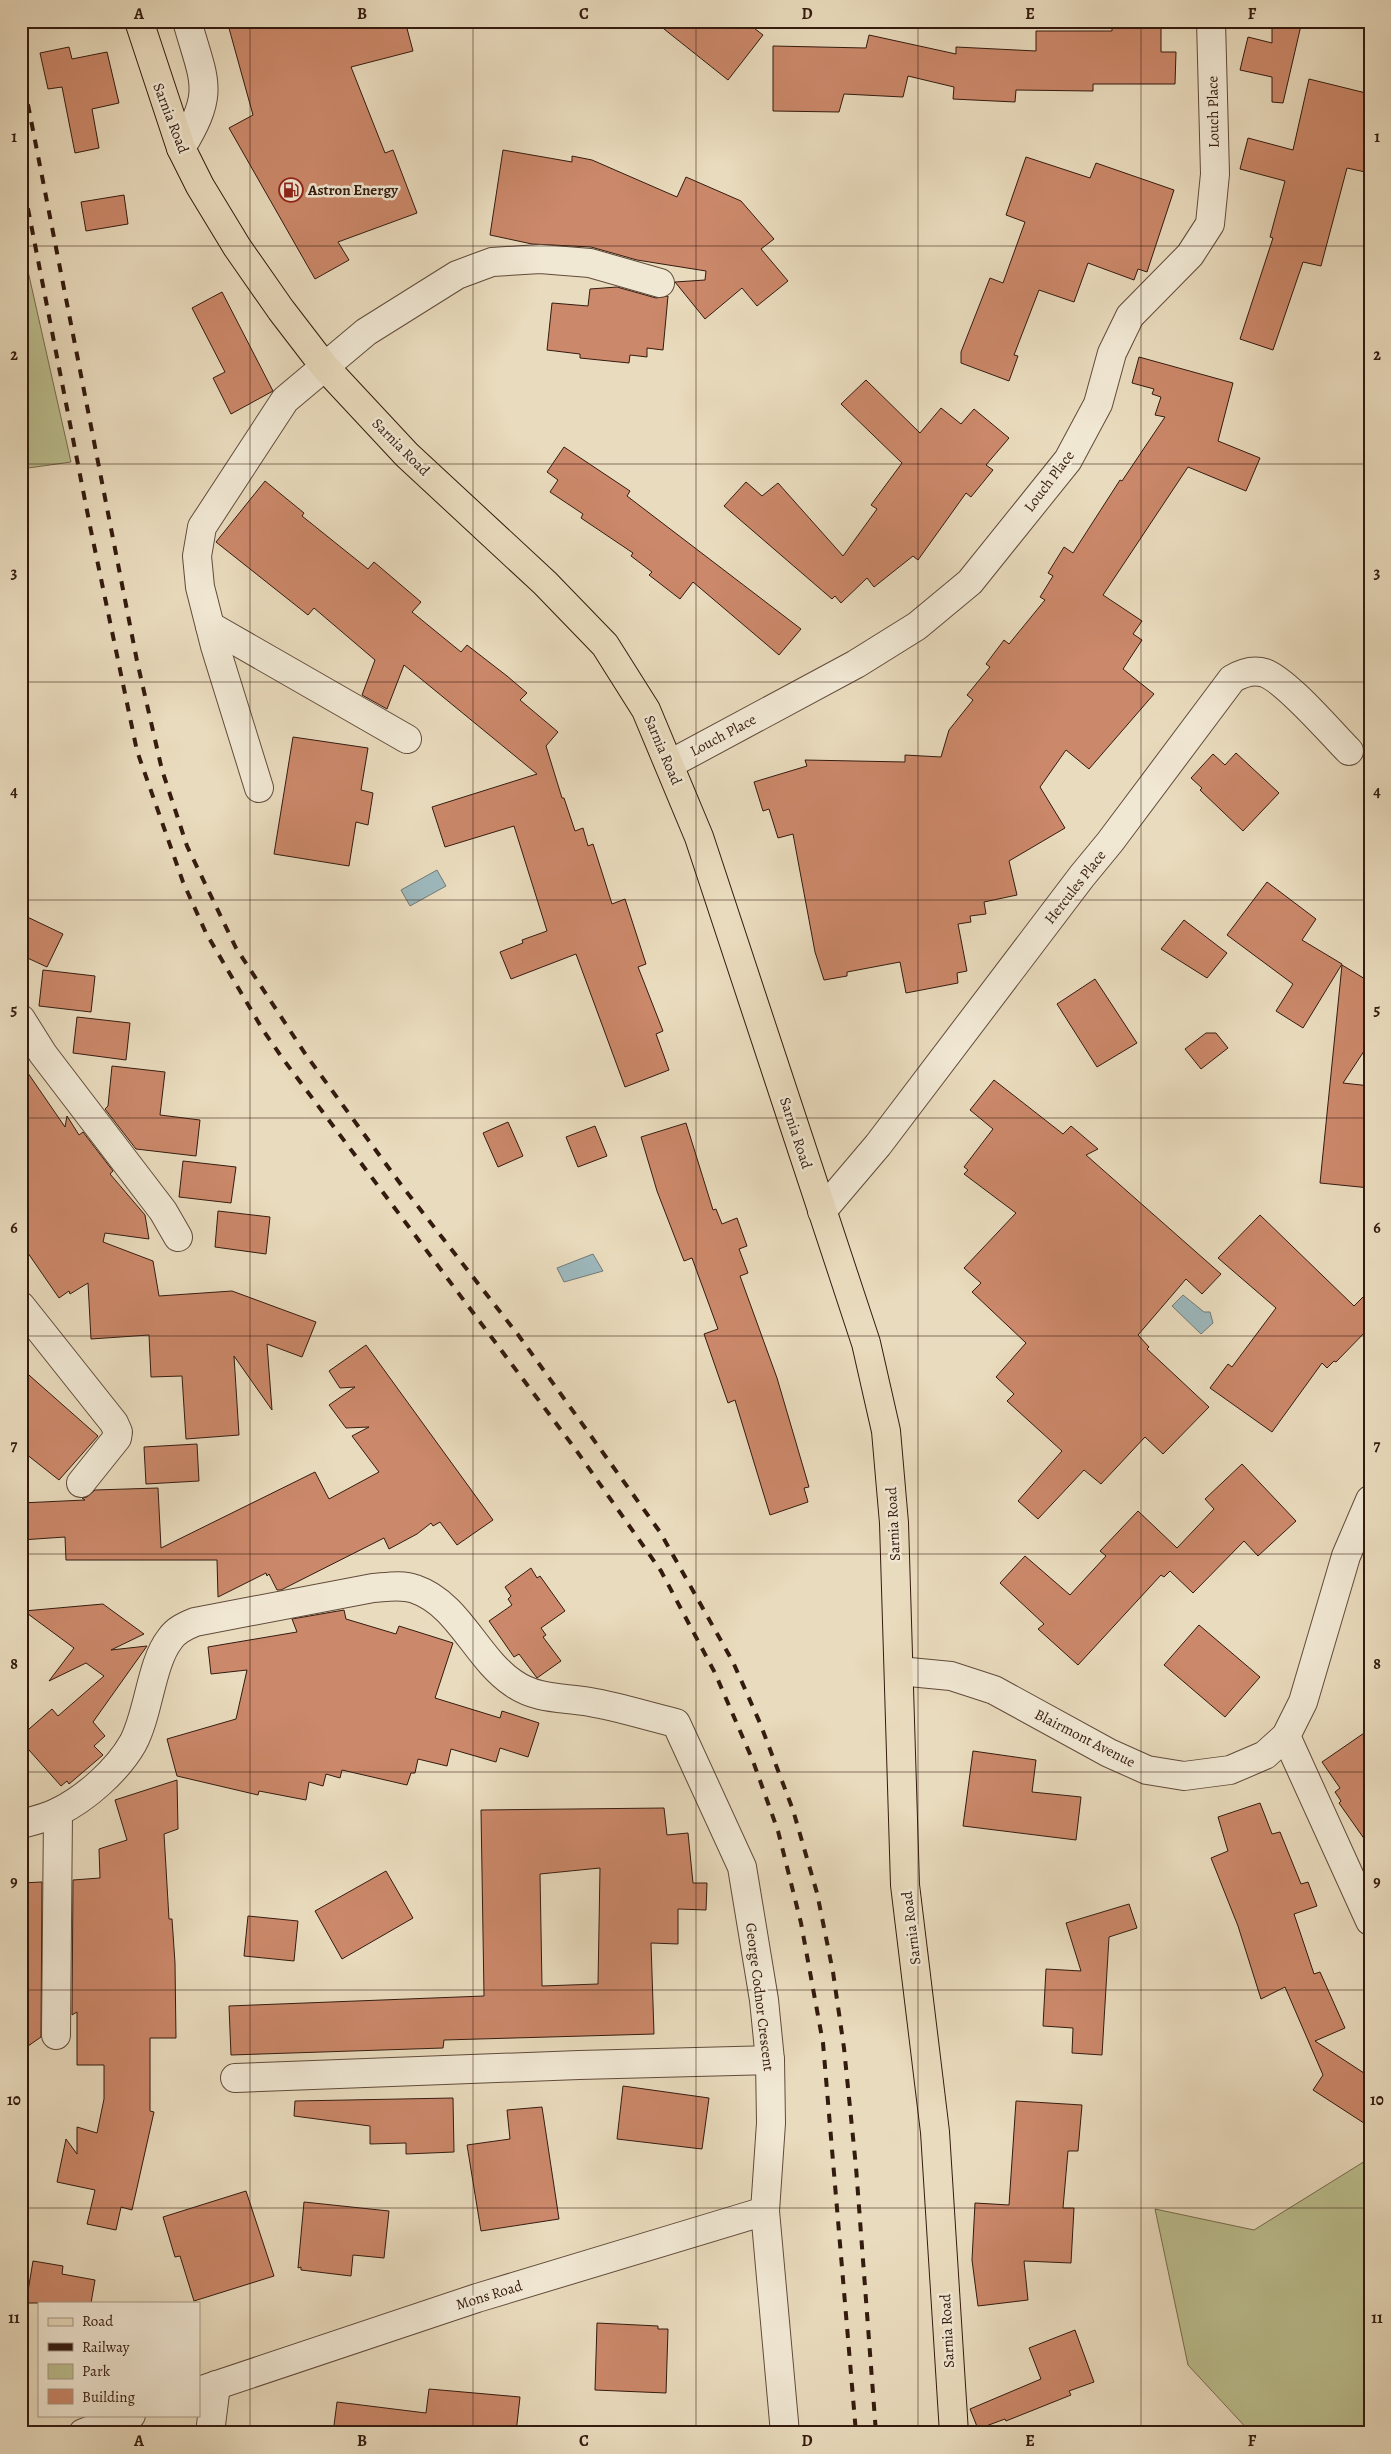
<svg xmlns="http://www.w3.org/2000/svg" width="1391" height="2454" viewBox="0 0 1391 2454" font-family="Alegreya,serif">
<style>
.green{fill:#bbbe8e;stroke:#786c4e}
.water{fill:#9db8bc;stroke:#737977}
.building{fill:#cb886a;stroke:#341b0f;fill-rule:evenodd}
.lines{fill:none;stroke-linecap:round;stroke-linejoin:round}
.minor-casing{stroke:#614b3a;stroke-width:30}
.major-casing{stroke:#341b0f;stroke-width:30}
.minor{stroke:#f1e8d4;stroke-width:28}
.major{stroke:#e9dbbd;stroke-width:28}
.rail{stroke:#341b0f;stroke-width:4;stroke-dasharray:9 9;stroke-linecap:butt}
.grid{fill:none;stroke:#341b0f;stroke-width:1;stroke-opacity:0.55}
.labels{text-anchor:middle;stroke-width:5;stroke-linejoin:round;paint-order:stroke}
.street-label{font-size:15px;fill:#341b0f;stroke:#f1e8d4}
.poi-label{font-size:15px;font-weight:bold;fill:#341b0f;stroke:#f1e8d4;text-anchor:start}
.neatline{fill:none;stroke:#341b0f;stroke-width:2}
.grid-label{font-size:16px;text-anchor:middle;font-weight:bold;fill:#341b0f}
</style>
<rect width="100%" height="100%" fill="#e9dbbd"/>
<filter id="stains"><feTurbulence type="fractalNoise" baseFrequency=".004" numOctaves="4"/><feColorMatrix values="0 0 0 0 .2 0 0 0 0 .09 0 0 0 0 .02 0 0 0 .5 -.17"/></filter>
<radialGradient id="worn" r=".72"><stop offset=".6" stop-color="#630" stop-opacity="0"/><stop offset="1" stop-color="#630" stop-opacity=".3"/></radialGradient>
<g class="green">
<path d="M 21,240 L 71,462 L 21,469 Z"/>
<path d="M 1370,2158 L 1370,2433 L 1251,2433 L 1188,2365 L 1155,2209 L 1254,2230 Z"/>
</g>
<g class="water">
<path d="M 437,870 L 446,886 L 410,906 L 401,890 Z"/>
<path d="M 593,1254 L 603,1271 L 564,1282 L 557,1268 Z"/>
<path d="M 1183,1295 L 1204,1312 L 1210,1312 L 1213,1323 L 1201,1334 L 1172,1306 Z"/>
</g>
<g class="building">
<path d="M 227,21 L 405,21 L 413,51 L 351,67 L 385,153 L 393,150 L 417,213 L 338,242 L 349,260 L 315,279 L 229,128 L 253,115 Z"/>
<path d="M 654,21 L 745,21 L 763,35 L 728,80 Z"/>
<path d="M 1112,21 L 1161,21 L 1161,52 L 1176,52 L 1175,84 L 1093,84 L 1093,91 L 1016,90 L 1015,102 L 953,99 L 954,87 L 908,76 L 903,97 L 844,94 L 839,112 L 773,111 L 773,46 L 866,48 L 869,35 L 956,54 L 956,47 L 1036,51 L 1036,31 L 1112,31 Z"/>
<path d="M 1272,21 L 1302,21 L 1283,103 L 1272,102 L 1272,77 L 1240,70 L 1248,37 L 1272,43 Z"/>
<path d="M 69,47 L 72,59 L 107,52 L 119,103 L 92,109 L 99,148 L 75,153 L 62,87 L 48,89 L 40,53 Z"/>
<path d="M 1309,79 L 1370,94 L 1370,173 L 1347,168 L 1321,266 L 1303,262 L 1273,350 L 1240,339 L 1273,238 L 1270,237 L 1285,181 L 1240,169 L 1248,138 L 1293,150 Z"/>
<path d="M 503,150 L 572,162 L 572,156 L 592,160 L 677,197 L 686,177 L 741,201 L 774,239 L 761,249 L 788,281 L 757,306 L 742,288 L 705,319 L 675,282 L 705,280 L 706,271 L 637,260 L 591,247 L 532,244 L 490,235 Z"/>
<path d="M 1026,157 L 1090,178 L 1096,163 L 1174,190 L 1147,272 L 1138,269 L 1134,280 L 1088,263 L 1074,302 L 1039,290 L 1014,355 L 1018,356 L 1009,381 L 961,363 L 961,352 L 990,278 L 1003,283 L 1025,222 L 1006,215 Z"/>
<path d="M 124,195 L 128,224 L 86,231 L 81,202 Z"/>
<path d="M 617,287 L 656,298 L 668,296 L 663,350 L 647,348 L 647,357 L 630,355 L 629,363 L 580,358 L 580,354 L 547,350 L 552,303 L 588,306 L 590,289 Z"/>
<path d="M 222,292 L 273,391 L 231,414 L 213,378 L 225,372 L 192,308 Z"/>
<path d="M 1139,357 L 1233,383 L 1218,441 L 1260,458 L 1246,491 L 1188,467 L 1103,595 L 1142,621 L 1133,634 L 1142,640 L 1123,669 L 1154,694 L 1089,769 L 1066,750 L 1040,787 L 1065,828 L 1009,861 L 1017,895 L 984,902 L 986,914 L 970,916 L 971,922 L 958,924 L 967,971 L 957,973 L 958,983 L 906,993 L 900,962 L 847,972 L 847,976 L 824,980 L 815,952 L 793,834 L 778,838 L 769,809 L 763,811 L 754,782 L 807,766 L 805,760 L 905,762 L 905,755 L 941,757 L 949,730 L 973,700 L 967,695 L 990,667 L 986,664 L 1004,640 L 1009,644 L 1045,600 L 1040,597 L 1053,576 L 1048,573 L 1064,547 L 1073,553 L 1120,480 L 1122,481 L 1165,417 L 1155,415 L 1161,397 L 1152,394 L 1154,389 L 1132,383 Z"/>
<path d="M 866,380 L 920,433 L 941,408 L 961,424 L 974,409 L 1009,438 L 986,465 L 993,470 L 971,497 L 966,493 L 918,560 L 913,556 L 874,587 L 867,578 L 841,603 L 835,596 L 832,599 L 724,506 L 746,482 L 762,496 L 778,483 L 843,556 L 877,509 L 871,505 L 902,463 L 841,404 Z"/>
<path d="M 564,447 L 630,491 L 627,496 L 801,629 L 779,655 L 693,582 L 680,599 L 649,575 L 652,572 L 631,556 L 633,553 L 581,518 L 583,514 L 550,492 L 558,480 L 547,472 Z"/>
<path d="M 265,481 L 304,513 L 302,516 L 368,569 L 374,562 L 421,602 L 412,612 L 461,652 L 467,645 L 507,676 L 527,693 L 520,700 L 558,732 L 546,746 L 562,798 L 564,798 L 575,831 L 583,828 L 588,846 L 593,844 L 612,904 L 625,899 L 646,964 L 638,967 L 663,1031 L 656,1034 L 669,1070 L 625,1087 L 576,954 L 511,979 L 500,952 L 523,943 L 522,940 L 547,931 L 514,826 L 445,847 L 432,807 L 537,774 L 404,665 L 387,709 L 362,695 L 375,660 L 314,608 L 308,615 L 216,542 Z"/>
<path d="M 293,737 L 368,748 L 361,790 L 373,793 L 368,825 L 356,822 L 349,866 L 274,854 Z"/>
<path d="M 1236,753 L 1279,793 L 1243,831 L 1200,790 L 1202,788 L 1191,778 L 1213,754 L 1225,765 Z"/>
<path d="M 1267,882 L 1316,919 L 1302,940 L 1342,964 L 1303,1028 L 1276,1011 L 1293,984 L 1227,935 Z"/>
<path d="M 21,914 L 63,934 L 47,967 L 21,955 Z"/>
<path d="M 1184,920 L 1227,953 L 1207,978 L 1161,949 Z"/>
<path d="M 1342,965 L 1370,982 L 1370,1042 L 1343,1083 L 1370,1086 L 1370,1188 L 1320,1183 Z"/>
<path d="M 43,970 L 95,976 L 91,1012 L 39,1006 Z"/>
<path d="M 1095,979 L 1137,1043 L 1097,1067 L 1057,1004 Z"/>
<path d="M 77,1017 L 130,1023 L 126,1060 L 73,1053 Z"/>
<path d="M 1206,1033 L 1216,1033 L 1228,1048 L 1201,1069 L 1185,1049 Z"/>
<path d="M 21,1063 L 65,1127 L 67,1116 L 79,1135 L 83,1132 L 113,1171 L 110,1174 L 145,1215 L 149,1239 L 105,1233 L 103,1242 L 153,1261 L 159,1296 L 232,1291 L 316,1322 L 302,1357 L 267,1344 L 272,1410 L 234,1356 L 239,1435 L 186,1439 L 182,1376 L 151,1377 L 149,1335 L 91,1339 L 88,1283 L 70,1294 L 69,1291 L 59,1298 L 21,1243 Z"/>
<path d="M 112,1066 L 165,1072 L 160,1115 L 200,1120 L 196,1156 L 136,1149 L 105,1109 L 108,1106 Z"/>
<path d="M 994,1080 L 1063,1134 L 1071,1126 L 1098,1149 L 1086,1155 L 1221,1274 L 1202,1294 L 1186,1279 L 1138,1335 L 1149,1347 L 1147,1349 L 1209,1407 L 1163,1454 L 1145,1437 L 1101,1484 L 1084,1470 L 1038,1519 L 1018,1501 L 1062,1451 L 1007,1401 L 1014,1394 L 996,1377 L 1026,1343 L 972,1292 L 981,1283 L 964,1268 L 1016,1213 L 964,1174 L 968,1170 L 964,1167 L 993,1129 L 970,1110 Z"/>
<path d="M 508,1122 L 523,1156 L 498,1167 L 483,1133 Z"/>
<path d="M 686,1123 L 713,1210 L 716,1209 L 722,1224 L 737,1218 L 747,1246 L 739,1249 L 748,1273 L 740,1276 L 777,1378 L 809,1487 L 804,1488 L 808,1502 L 770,1515 L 735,1400 L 728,1403 L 704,1334 L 718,1329 L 692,1258 L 684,1261 L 657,1191 L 641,1137 Z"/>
<path d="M 595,1126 L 607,1156 L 578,1167 L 566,1137 Z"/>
<path d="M 183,1161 L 236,1167 L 231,1203 L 179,1197 Z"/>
<path d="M 218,1211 L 270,1217 L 266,1254 L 215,1247 Z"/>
<path d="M 1260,1215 L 1354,1306 L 1370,1290 L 1370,1327 L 1336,1362 L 1334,1361 L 1327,1368 L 1322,1363 L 1272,1432 L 1210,1388 L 1228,1364 L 1232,1367 L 1276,1308 L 1218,1258 Z"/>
<path d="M 366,1345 L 493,1520 L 457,1545 L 440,1522 L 433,1526 L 431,1523 L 417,1534 L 389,1549 L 384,1538 L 281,1590 L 277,1590 L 269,1574 L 267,1576 L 266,1573 L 218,1597 L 217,1560 L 66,1560 L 65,1537 L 21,1540 L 21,1503 L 85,1500 L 82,1498 L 87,1497 L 95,1490 L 158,1488 L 161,1548 L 315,1472 L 329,1499 L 379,1472 L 352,1436 L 369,1427 L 346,1428 L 329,1405 L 355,1387 L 340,1388 L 329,1371 Z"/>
<path d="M 21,1368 L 98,1436 L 59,1480 L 21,1450 Z"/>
<path d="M 197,1444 L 199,1481 L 146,1484 L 144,1447 Z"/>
<path d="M 1242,1464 L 1296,1521 L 1258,1556 L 1244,1541 L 1193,1593 L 1170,1571 L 1164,1577 L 1161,1575 L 1078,1665 L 1038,1629 L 1044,1624 L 1000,1583 L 1025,1556 L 1070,1595 L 1106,1556 L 1100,1551 L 1138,1511 L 1177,1548 L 1214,1509 L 1205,1499 Z"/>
<path d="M 531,1568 L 537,1578 L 540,1576 L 565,1611 L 541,1628 L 546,1635 L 543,1637 L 561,1661 L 537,1678 L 519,1654 L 514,1657 L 489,1621 L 512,1605 L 508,1599 L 511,1596 L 505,1587 Z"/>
<path d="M 103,1604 L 144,1634 L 111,1650 L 147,1646 L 93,1722 L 105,1736 L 94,1746 L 103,1755 L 69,1784 L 67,1781 L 61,1786 L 21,1741 L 21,1736 L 52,1709 L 58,1716 L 104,1676 L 86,1663 L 49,1681 L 74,1648 L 24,1611 Z"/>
<path d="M 344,1610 L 346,1619 L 396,1634 L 399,1626 L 453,1643 L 435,1698 L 500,1718 L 502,1711 L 539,1723 L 528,1757 L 500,1748 L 496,1762 L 451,1749 L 447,1766 L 418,1759 L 415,1773 L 411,1773 L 407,1785 L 342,1770 L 340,1778 L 326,1774 L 323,1786 L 309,1782 L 306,1800 L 259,1791 L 258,1795 L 177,1776 L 167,1739 L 236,1719 L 247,1670 L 211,1674 L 208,1647 L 297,1632 L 292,1619 Z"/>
<path d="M 1199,1625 L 1260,1677 L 1225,1717 L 1164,1665 Z"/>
<path d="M 1370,1729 L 1370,1847 L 1339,1803 L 1341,1801 L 1335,1792 L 1340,1788 L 1322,1762 Z"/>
<path d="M 973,1751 L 1036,1760 L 1032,1792 L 1081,1797 L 1076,1840 L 963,1826 Z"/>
<path d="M 177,1780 L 178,1829 L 164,1834 L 169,1919 L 172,1919 L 175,1963 L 176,2038 L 150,2038 L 150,2111 L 154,2112 L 132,2210 L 121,2207 L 116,2230 L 87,2224 L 95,2190 L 57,2182 L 66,2139 L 77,2154 L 77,2127 L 97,2133 L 104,2099 L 104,2065 L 77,2065 L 77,2012 L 72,2015 L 73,1880 L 100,1878 L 99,1849 L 127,1840 L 115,1800 Z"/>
<path d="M 1260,1803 L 1272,1834 L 1280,1832 L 1301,1884 L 1308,1882 L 1317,1906 L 1294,1914 L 1314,1974 L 1320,1972 L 1345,2028 L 1315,2041 L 1370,2077 L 1370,2127 L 1313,2090 L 1323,2075 L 1285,1987 L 1261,1999 L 1238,1926 L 1211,1858 L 1228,1851 L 1218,1817 Z"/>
<path d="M 664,1808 L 667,1835 L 688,1833 L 693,1883 L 707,1883 L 706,1910 L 678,1909 L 678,1944 L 651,1943 L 654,2034 L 444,2040 L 443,2048 L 231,2055 L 229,2006 L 484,1996 L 481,1810 ZM 600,1868 L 598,1984 L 542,1986 L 540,1874 Z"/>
<path d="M 386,1871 L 413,1918 L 342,1959 L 315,1911 Z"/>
<path d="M 42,1882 L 41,2037 L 21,2051 L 21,1883 Z"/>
<path d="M 1129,1904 L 1137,1928 L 1109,1937 L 1102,2055 L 1072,2053 L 1073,2028 L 1043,2026 L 1046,1969 L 1081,1971 L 1066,1923 Z"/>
<path d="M 248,1916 L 298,1921 L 294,1961 L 244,1956 Z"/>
<path d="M 623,2086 L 709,2098 L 702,2149 L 617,2139 Z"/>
<path d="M 453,2098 L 454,2152 L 406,2154 L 406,2143 L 370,2144 L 370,2126 L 294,2116 L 295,2101 Z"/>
<path d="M 1016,2101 L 1082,2105 L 1078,2151 L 1068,2151 L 1063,2208 L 1074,2208 L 1071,2263 L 1024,2261 L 1028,2300 L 978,2306 L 972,2260 L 975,2203 L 1009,2205 Z"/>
<path d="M 542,2107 L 559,2219 L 481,2231 L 467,2145 L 510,2139 L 507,2110 Z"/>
<path d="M 246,2191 L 274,2276 L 194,2301 L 180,2256 L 175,2257 L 163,2217 Z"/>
<path d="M 304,2202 L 389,2211 L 384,2258 L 353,2255 L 351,2276 L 301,2270 L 301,2267 L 298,2268 Z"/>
<path d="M 33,2261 L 63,2266 L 62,2274 L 95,2280 L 91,2303 L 26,2303 Z"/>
<path d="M 597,2323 L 658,2326 L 658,2329 L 668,2329 L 666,2393 L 595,2390 Z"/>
<path d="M 1075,2330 L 1094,2382 L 1069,2391 L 1071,2395 L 1006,2421 L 1005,2419 L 978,2429 L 970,2409 L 1041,2379 L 1029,2348 Z"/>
<path d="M 429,2389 L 520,2397 L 516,2433 L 333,2433 L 337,2402 L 426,2413 Z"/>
</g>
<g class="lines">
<g class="minor-casing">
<g id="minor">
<path d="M 181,148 C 216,91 204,82 187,21"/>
<path d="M 210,626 L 407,739"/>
<path d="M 670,764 L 856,664 L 917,626 L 970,582 L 1068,460 L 1098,404 L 1112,353 L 1130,316 L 1190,255 L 1210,224 L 1215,174 L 1211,21"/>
<path d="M 259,788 L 215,646 L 200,587 L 197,556 L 202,527 L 285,400 L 366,332 L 457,275 L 492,262 L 540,259 L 590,263 L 660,283"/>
<path d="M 21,1019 L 43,1054 L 163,1211 L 178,1237"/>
<path d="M 822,1211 L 878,1145 L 1082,876 L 1110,842 L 1232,679 C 1242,673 1253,669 1265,673 C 1287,681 1331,733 1349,751"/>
<path d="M 21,1306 L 114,1423 L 118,1432 L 117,1438 L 81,1483"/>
<path d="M 899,1671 L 951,1676 L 994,1690 L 1109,1753 L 1147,1770 L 1184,1776 L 1230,1770 L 1265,1755 L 1286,1736 L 1303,1702 L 1346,1556 L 1370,1500"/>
<path d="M 1286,1736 L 1370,1921"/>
<path d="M 21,1824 C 33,1821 46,1818 58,1812 C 86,1798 117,1771 133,1743 C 149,1713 151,1663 170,1639 C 176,1630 185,1626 195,1622 L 373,1588 C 387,1587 402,1584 415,1589 C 459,1604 476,1658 513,1683 C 537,1700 563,1697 590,1702 C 619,1707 647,1716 676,1723 L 742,1867 L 764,2000 L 770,2060 L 771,2123 L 765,2211 L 785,2433"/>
<path d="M 56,2035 L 58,1812"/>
<path d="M 235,2078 L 579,2065 L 770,2060"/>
<path d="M 199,2391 L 477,2298 L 765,2211"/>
<path d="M 83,2433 L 131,2415"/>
<path d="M 210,2433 L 216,2385"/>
</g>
</g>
<g class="major-casing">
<path id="major" d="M 139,21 L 181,148 L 200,186 L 237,247 L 281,310 L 324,366 L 407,455 L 545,583 L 605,645 L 646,710 L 699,837 L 866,1343 L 886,1431 L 894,1523 L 905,1885 L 935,2132 L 954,2433"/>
</g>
<use href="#minor" class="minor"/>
<use href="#major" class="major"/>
<g class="rail">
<path d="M 21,69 L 137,661 L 162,770 L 187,846 L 236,948 L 306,1055 L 402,1186 L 519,1336 L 660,1532 L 733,1662 L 760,1723 L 793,1810 L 817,1893 L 833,1972 L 844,2048 L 856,2167 L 876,2433"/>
<path d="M 21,173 L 90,526 L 137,751 L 183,882 L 206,933 L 263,1030 L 283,1059 L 576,1450 L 661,1571 L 715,1673 L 753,1761 L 778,1831 L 801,1923 L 823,2043 L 856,2433"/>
</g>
</g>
<path class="grid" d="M 250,21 L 250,2433M 473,21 L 473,2433M 696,21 L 696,2433M 918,21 L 918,2433M 1141,21 L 1141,2433M 21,246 L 1370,246M 21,464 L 1370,464M 21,682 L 1370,682M 21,900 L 1370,900M 21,1118 L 1370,1118M 21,1336 L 1370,1336M 21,1554 L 1370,1554M 21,1772 L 1370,1772M 21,1990 L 1370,1990M 21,2208 L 1370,2208"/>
<defs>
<g id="fuel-ring" transform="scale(1.25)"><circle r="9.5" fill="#f1e8d4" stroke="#8f2418" stroke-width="1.5"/><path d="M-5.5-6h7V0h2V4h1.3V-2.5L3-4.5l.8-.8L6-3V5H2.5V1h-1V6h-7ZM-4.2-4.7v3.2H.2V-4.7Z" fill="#8f2418"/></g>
</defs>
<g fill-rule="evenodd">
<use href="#fuel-ring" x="291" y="190"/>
</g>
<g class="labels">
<g class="street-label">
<text transform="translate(1213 112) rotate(-91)" y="5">Louch Place</text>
<text transform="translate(171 118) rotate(69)" y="5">Sarnia Road</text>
<text transform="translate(401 447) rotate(45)" y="5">Sarnia Road</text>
<text transform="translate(1049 481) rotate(-53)" y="5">Louch Place</text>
<text transform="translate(723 735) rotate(-28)" y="5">Louch Place</text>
<text transform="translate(663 750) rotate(67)" y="5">Sarnia Road</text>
<text transform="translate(1075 887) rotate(-52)" y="5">Hercules Place</text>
<text transform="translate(796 1133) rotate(72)" y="5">Sarnia Road</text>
<text transform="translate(893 1524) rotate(-93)" y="5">Sarnia Road</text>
<text transform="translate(1085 1738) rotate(27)" y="5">Blairmont Avenue</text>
<text transform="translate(911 1928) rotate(-97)" y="5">Sarnia Road</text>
<text transform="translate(760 1997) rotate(83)" y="5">George Codnor Crescent</text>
<text transform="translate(489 2295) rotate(-17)" y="5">Mons Road</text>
<text transform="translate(947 2331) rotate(-93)" y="5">Sarnia Road</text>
</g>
<g class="poi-label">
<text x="308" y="195">Astron Energy</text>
</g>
</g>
<rect width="1391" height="2454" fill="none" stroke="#e9dbbd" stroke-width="55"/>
<rect x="38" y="2302" width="162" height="115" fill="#f1e8d4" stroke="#a59685"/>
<rect x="48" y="2318" width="25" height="8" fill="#e9dbbd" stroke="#a59685"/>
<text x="82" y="2326" font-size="15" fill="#341b0f">Road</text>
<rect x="48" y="2343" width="25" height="8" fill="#341b0f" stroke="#a59685"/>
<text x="82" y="2352" font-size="15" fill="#341b0f">Railway</text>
<rect x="48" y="2364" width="25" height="15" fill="#bbbe8e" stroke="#a59685"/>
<text x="82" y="2376" font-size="15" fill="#341b0f">Park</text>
<rect x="48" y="2389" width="25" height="15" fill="#cb886a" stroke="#a59685"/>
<text x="82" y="2402" font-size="15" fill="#341b0f">Building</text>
<rect x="28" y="28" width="1336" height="2398" class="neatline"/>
<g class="grid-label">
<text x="139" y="19">A</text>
<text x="362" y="19">B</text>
<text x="584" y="19">C</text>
<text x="807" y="19">D</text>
<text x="1030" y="19">E</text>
<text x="1252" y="19">F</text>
<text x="14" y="142">1</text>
<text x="1377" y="142">1</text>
<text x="14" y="360">2</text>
<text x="1377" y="360">2</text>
<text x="14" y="578">3</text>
<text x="1377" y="578">3</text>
<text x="14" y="797">4</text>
<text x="1377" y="797">4</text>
<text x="14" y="1015">5</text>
<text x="1377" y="1015">5</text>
<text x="14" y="1233">6</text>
<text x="1377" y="1233">6</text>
<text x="14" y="1451">7</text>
<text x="1377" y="1451">7</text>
<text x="14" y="1669">8</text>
<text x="1377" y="1669">8</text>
<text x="14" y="1887">9</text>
<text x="1377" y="1887">9</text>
<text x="14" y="2105">10</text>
<text x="1377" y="2105">10</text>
<text x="14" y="2323">11</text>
<text x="1377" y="2323">11</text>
<text x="139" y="2446">A</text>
<text x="362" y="2446">B</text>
<text x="584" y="2446">C</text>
<text x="807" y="2446">D</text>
<text x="1030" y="2446">E</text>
<text x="1252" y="2446">F</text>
</g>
<rect width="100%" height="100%" filter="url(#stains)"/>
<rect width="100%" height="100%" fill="url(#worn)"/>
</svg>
